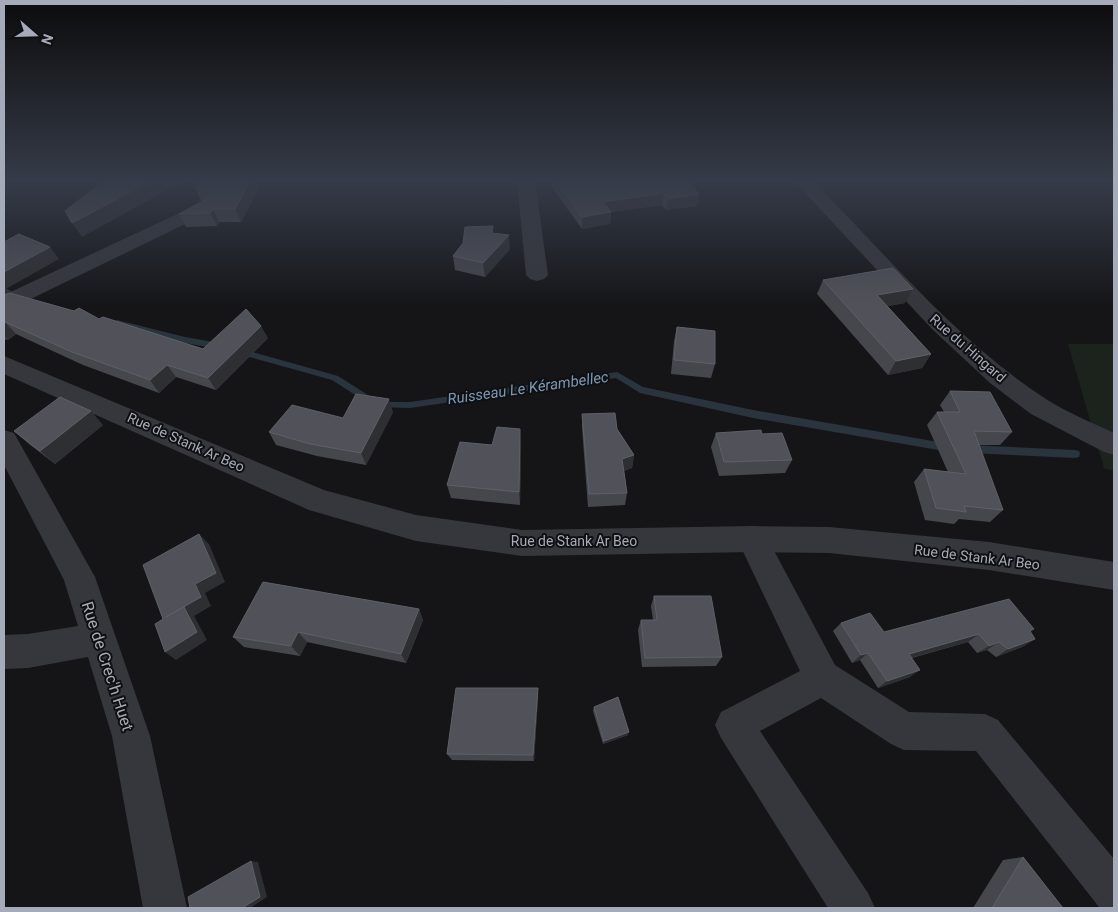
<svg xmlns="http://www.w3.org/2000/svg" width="1118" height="912" viewBox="0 0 1118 912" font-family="Roboto,sans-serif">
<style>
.green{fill:#1b231c}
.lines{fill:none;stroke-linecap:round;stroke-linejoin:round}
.stream{fill:#2a343d;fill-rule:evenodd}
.minor{fill:#36373d;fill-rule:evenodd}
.tertiary{fill:#36373d;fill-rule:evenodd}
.wall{fill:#46474d}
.shaded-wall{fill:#2e2f33}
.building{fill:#515259;stroke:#5e6068}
.labels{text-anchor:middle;stroke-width:4;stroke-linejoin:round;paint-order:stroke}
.street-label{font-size:14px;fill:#a6abb9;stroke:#101013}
.water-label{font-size:15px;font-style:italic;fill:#7a99b7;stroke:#101013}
.near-street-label{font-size:16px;fill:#a6abb9;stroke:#101013}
</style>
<rect width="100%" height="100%" fill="#151518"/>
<path class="green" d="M 1068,344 L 1114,344 L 1114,471 L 1104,468 Z"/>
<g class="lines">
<g class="stream">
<path d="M 4,287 L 16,294 L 16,298 L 10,298 L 4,293 Z"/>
<path d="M 117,320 L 185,337 L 219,343 L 223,346 L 219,349 L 185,343 L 114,325 L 113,323 Z"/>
<path d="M 238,348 L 338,376 L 379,402 L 410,402 L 617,372 L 643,387 L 753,410 L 950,444 L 953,445 L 955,448 L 953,451 L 950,452 L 753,418 L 640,393 L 616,378 L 410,408 L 374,407 L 332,380 L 235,353 L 234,351 Z"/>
<path d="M 969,445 L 1075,450 L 1079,451 L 1080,454 L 1079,457 L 1075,458 L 969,453 L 965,452 L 964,449 L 965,446 Z"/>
</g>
<g class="minor">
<path d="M 517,180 L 535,180 L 548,275 L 544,279 L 537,281 L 530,279 L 526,275 Z"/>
<path d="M 793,180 L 812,180 C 885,253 953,337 1040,395 C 1063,411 1089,421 1114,433 L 1114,455 L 1104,452 L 1031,414 L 990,383 L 932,329 Z"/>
<path d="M 203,202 L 210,204 L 212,208 L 210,212 L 12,308 L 4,310 L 4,295 Z"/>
<path d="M 4,430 L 14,433 L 95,577 L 150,736 L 187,908 L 143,908 L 112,736 L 88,657 L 28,668 L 4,669 L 4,635 L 28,634 L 78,626 L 64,580 L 4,465 Z"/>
<path d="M 752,526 L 763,530 L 835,665 L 909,712 L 985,714 L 998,720 L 1114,859 L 1114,908 L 1099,907 L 976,751 L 904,750 L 891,744 L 821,698 L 760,731 L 868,893 L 875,908 L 828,908 L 721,738 L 715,725 L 721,712 L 800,671 L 737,539 L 741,530 Z"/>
</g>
<path class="tertiary" d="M 4,356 L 324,490 L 416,515 L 522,530 L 752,526 L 829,527 L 989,542 L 1114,562 L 1114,590 L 989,570 L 829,553 L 752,552 L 522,556 L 416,541 L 309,510 L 4,374 Z"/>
</g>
<g class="wall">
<path d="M 200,180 L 255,180 L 258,189 L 241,222 L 219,222 L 217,226 L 186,227 L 179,214 L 203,201 L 201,201 L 195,188 Z"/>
<path d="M 550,180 L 688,180 L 697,206 L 666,210 L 662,205 L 611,212 L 610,224 L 582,229 L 552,187 Z"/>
<path d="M 493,233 L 510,249 L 485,277 L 455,270 L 453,256 Z"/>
<path d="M 823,280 L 905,303 L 887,306 L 931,354 L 922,368 L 888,375 L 817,294 Z"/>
<path d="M 4,295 L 99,319 L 203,349 L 268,338 L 216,390 L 176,377 L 159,393 L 83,365 L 16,334 L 8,340 L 4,339 Z"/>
<path d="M 677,327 L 715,364 L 711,378 L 671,374 L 674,341 Z"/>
<path d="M 950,391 L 1012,432 L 1000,445 L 979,445 L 1003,510 L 990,522 L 959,519 L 954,524 L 925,520 L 914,482 L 924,469 L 948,472 L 927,425 L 937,412 L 944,412 L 940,405 Z"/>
<path d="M 393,412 L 366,465 L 317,456 L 276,445 L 269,432 L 343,418 Z"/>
<path d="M 582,414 L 617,429 L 634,455 L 632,468 L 624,471 L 627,493 L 625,505 L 588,507 L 582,428 Z"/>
<path d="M 103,425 L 55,464 L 29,444 L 14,431 Z"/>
<path d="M 716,433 L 762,434 L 792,460 L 785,473 L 719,476 L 711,447 Z"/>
<path d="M 521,442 L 520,505 L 451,498 L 447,485 L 492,445 Z"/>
<path d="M 654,596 L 722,657 L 716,666 L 642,667 L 638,630 L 641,620 L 653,620 L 651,606 Z"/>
<path d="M 419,609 L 423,620 L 406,663 L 307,642 L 300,656 L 244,647 L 233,637 Z"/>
<path d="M 841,623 L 884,632 L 1030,632 L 1035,639 L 1022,647 L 996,657 L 987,650 L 977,653 L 968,642 L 912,658 L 910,677 L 878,688 L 860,660 L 852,663 L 833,631 Z"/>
<path d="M 538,697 L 534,761 L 452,760 L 447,754 Z"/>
<path d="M 594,707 L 628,735 L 603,744 L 593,711 Z"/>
<path d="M 1023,857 L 1063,908 L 973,908 L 1003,860 Z"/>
</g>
<g class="shaded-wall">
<path d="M 153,180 L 182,180 L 183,181 L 82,237 L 72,223 Z"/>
<path d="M 251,180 L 255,180 L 258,189 L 241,222 L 235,209 Z"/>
<path d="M 664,193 L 662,205 L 611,212 L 610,224 L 582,229 L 582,217 L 603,202 Z"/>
<path d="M 699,194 L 697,206 L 666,210 L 668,199 Z"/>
<path d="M 213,209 L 219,222 L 217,226 L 210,213 Z"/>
<path d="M 509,235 L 510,249 L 485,277 L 483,263 Z"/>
<path d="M 50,247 L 59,259 L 4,290 L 4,272 Z"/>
<path d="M 913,289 L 905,303 L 869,310 L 877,295 Z"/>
<path d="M 5,322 L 16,334 L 8,340 L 4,336 L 4,323 Z"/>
<path d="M 261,326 L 268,338 L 216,390 L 208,378 Z"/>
<path d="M 931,354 L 922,368 L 888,375 L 896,361 Z"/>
<path d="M 167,365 L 176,377 L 159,393 L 150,380 Z"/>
<path d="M 389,399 L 393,412 L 366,465 L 361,453 Z"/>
<path d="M 91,411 L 103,425 L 55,464 L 40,451 Z"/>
<path d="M 520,429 L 521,442 L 520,505 L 519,492 Z"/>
<path d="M 634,455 L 632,468 L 620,472 L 622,459 Z"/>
<path d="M 199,534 L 209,544 L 225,582 L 205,593 L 211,606 L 194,616 L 207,640 L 176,660 L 165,652 L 166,617 L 195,584 Z"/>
<path d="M 419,609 L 423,620 L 406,663 L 401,654 Z"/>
<path d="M 298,632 L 307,642 L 300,656 L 291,646 Z"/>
<path d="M 979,634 L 968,642 L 899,661 L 909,654 Z"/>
<path d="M 1035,639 L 1022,647 L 996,657 L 1008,649 Z"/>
<path d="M 999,642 L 987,650 L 977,653 L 989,646 Z"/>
<path d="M 868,653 L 860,660 L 852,663 L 861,655 Z"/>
<path d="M 920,670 L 910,677 L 878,688 L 887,681 Z"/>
<path d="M 538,688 L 538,697 L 534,761 L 533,755 Z"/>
<path d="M 629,732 L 628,735 L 603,744 L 604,741 Z"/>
<path d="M 251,861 L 258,862 L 267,897 L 250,908 L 242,908 Z"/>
</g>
<g class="building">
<path d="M 105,180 L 153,180 L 72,223 L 65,211 Z"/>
<path d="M 200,180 L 251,180 L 235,209 L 213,209 L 210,213 L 179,214 L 205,200 L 208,194 L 206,190 L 195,188 Z"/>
<path d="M 555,180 L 688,180 L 699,194 L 668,199 L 664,193 L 603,202 L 611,212 L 582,217 Z"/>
<path d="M 493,226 L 492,233 L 509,235 L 483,263 L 453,256 L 463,243 L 465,227 Z"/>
<path d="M 19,234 L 50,247 L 4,272 L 4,242 Z"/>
<path d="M 893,268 L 913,289 L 877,295 L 931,354 L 896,361 L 823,280 Z"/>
<path d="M 10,293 L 74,311 L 79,308 L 99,319 L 103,317 L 203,349 L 246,309 L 261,326 L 208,378 L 167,365 L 150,380 L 72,352 L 5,322 L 4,323 L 4,295 Z"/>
<path d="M 677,327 L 715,331 L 715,364 L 674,360 Z"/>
<path d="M 950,391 L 990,392 L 1012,432 L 974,431 L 1003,510 L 964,506 L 966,512 L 936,508 L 924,469 L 966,474 L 937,412 L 960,412 Z"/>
<path d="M 356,394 L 389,399 L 361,453 L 310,444 L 269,432 L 292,405 L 343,418 Z"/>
<path d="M 60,397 L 91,411 L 40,451 L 14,431 Z"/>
<path d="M 615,413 L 617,429 L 634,455 L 622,459 L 627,493 L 589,494 L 582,414 Z"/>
<path d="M 497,427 L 520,429 L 519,492 L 447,485 L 460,442 L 492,445 Z"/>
<path d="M 761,430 L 762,434 L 782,433 L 792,460 L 724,462 L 716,433 Z"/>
<path d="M 199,534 L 216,573 L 195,584 L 201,597 L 166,617 L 184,607 L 197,632 L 165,652 L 155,624 L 163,619 L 143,565 Z"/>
<path d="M 263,582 L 419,609 L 401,654 L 298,632 L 291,646 L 233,637 Z"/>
<path d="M 654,596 L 711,596 L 722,657 L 645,658 L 641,620 L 657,620 Z"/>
<path d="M 1009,599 L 1034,629 L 1030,631 L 1035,639 L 1008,649 L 999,642 L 989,646 L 979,634 L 909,654 L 920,670 L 887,681 L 868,653 L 861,655 L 841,623 L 870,613 L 884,632 Z"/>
<path d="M 456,688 L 538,688 L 533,755 L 447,754 Z"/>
<path d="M 618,697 L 629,732 L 604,741 L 594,707 Z"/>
<path d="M 1023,857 L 1063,908 L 992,908 Z"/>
<path d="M 251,861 L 260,897 L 242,908 L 190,908 L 188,897 Z"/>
</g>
<linearGradient id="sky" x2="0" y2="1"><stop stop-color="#0c0c0d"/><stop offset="0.59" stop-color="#353b48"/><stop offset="1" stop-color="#353b48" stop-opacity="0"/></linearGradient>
<rect width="1118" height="307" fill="url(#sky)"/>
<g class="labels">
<g class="street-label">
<text transform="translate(968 348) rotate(41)" y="5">Rue du Hingard</text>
<text transform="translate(186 442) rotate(24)" y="5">Rue de Stank Ar Beo</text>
<text x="574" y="546">Rue de Stank Ar Beo</text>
<text transform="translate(977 557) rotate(7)" y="5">Rue de Stank Ar Beo</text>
</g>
<g class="water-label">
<text transform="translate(528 388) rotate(-8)" y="5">Ruisseau Le Kérambellec</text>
</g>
<g class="near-street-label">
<text transform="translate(108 666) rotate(72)" y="6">Rue de Crec'h Huet</text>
</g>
</g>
<rect width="1118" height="912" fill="none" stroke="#a6abb9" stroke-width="10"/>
<g transform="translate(35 35) rotate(110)" stroke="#101013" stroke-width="4" paint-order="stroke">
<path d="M0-4L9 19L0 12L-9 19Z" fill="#a6abb9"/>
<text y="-8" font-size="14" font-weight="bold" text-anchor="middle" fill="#a6abb9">N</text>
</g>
</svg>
